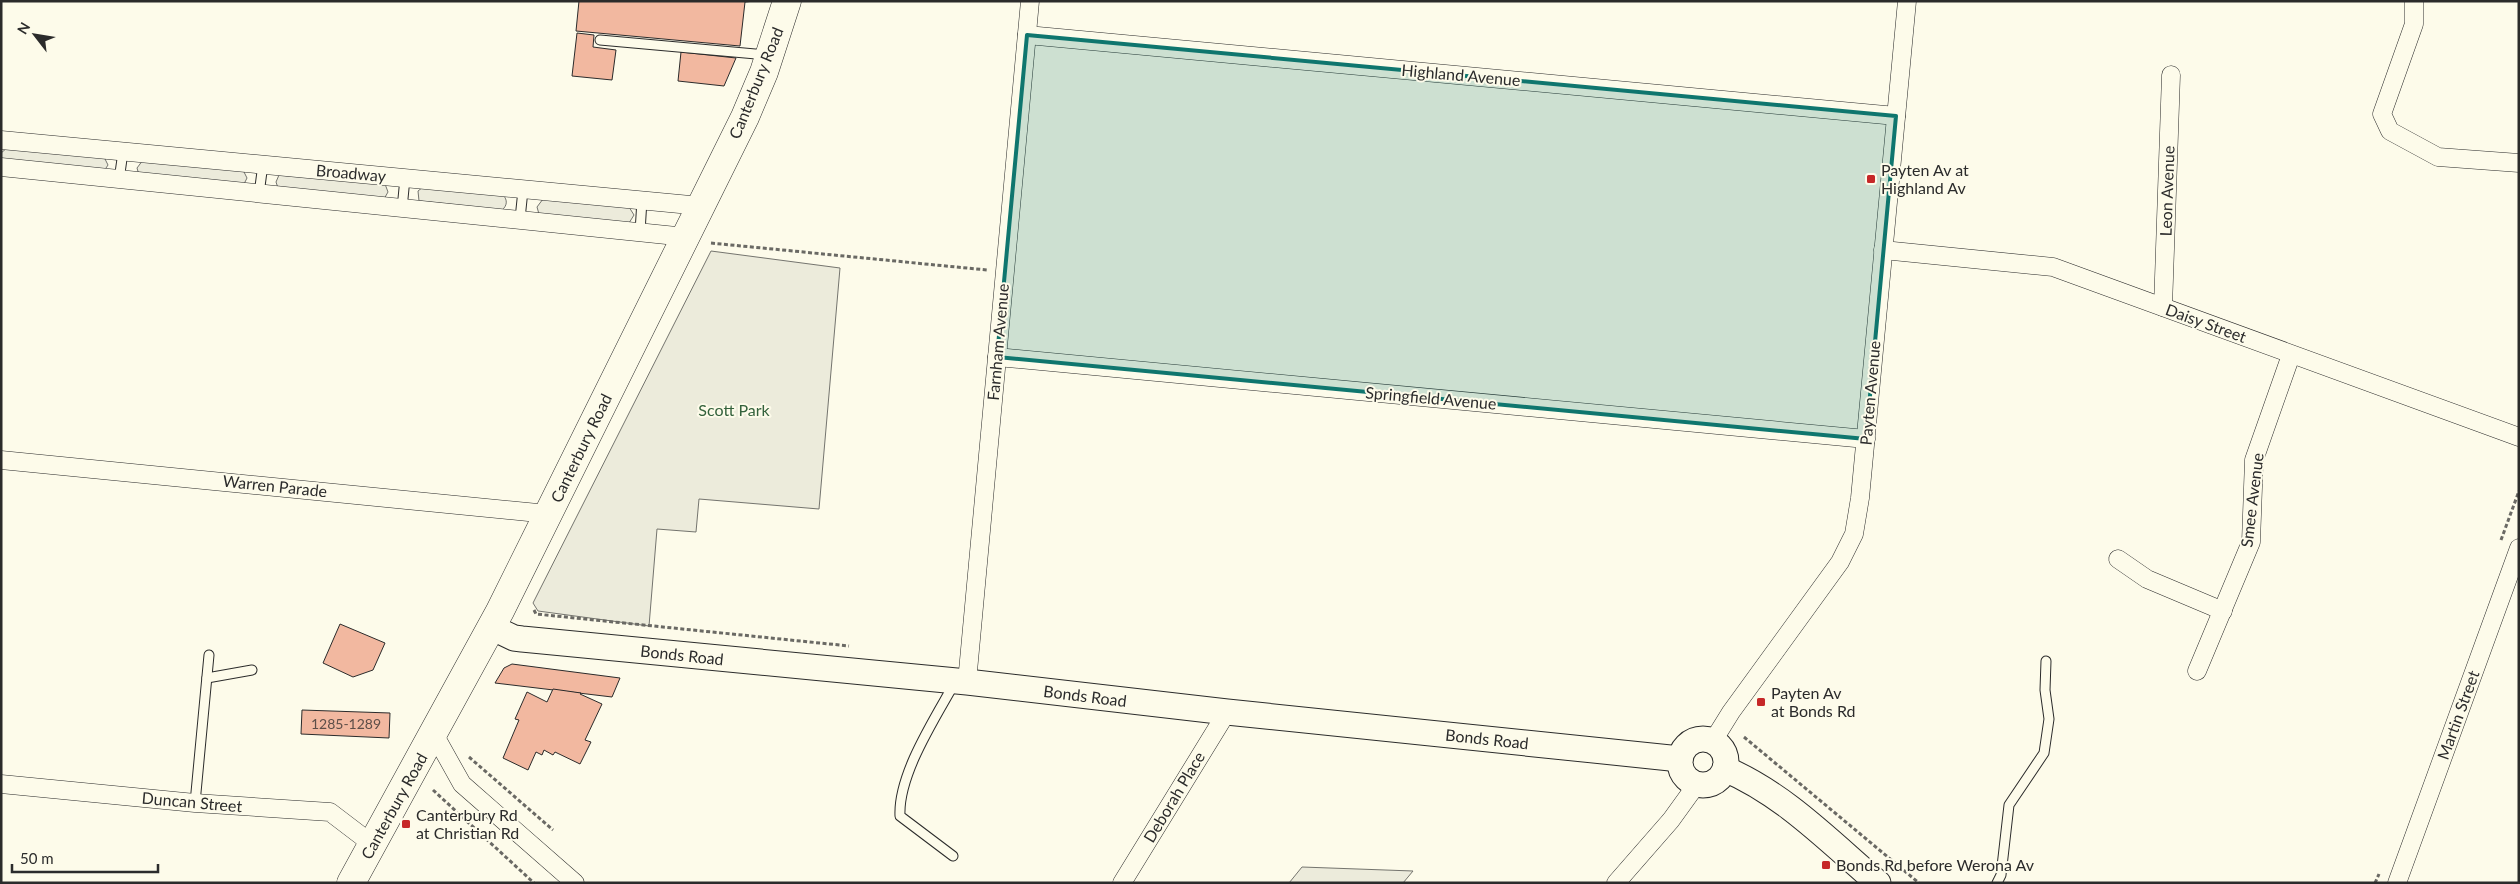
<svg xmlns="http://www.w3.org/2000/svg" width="2520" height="884" viewBox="0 0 2520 884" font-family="Lato,sans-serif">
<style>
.green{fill:#ecebdb;stroke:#74746e}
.building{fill:#f2b8a0;stroke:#2b2b2b}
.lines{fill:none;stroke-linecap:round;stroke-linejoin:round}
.service-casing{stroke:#2b2b2b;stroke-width:11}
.minor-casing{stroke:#2b2b2b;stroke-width:19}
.secondary-casing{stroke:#2b2b2b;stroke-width:27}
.trunk-casing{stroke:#2b2b2b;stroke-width:29}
.path{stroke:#6a6964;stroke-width:3;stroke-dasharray:4 2.5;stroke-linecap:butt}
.service{stroke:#fdfbea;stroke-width:9}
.minor{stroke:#fdfbea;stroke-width:18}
.secondary{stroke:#fdfbea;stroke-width:25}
.trunk{stroke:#fdfbea;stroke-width:28}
.marked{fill:#0f766e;fill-opacity:0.2;stroke:#0f766e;stroke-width:4;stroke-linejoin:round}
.poi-dot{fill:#c62828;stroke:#fdfbea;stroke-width:2}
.labels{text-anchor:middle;stroke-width:4;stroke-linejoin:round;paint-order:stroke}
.number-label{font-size:14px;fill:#5d4e48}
.street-label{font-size:16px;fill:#2b2b2b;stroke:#fdfbea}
.poi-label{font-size:16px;fill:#2b2b2b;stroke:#fdfbea;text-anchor:start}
.park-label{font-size:16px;fill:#34623c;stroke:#fdfbea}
</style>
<rect width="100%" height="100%" fill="#fdfbea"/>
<g class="green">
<path d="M 7,148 L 104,157 L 108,165 L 104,171 L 1,159 L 1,153 Z"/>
<path d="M 143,160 L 243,170 L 247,178 L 244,184 L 139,175 L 137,168 Z"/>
<path d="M 279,175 L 385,184 L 388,192 L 384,199 L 278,188 L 276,182 Z"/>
<path d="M 423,187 L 503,195 C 508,200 507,206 502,210 L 419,201 L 418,191 Z"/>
<path d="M 543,199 L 629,207 L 634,215 L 629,223 L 539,214 L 537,207 Z"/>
<path d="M 711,251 L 840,268 L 819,509 L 699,499 L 696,532 L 657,529 L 649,626 L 538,611 L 533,603 Z"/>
<path d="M 1302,867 L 1413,871 L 1403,883 L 1289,883 Z"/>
</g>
<g class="building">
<path d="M 579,1 L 755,1 L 745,2 L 740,46 L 576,31 Z"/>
<path d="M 577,33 L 594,35 L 593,47 L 616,50 L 612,80 L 572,76 Z"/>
<path d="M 681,52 L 736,58 L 724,86 L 678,81 Z"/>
<path d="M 340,624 L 385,643 L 373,670 L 353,677 L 323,663 Z"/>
<path d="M 512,664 L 620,678 L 612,697 L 495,683 L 504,668 Z"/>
<path d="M 553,689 L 581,693 L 580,694 L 602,704 L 585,740 L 591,742 L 580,764 L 555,752 L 553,755 L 544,750 L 542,755 L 536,752 L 528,770 L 503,758 L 519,720 L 515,719 L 527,692 L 547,702 Z"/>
<path d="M 302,710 L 390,713 L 389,738 L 301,734 Z"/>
</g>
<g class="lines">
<g class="service-casing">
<g id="service">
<path d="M 600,40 L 767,55"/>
<path d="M 119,180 L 123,152"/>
<path d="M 259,194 L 263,164"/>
<path d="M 402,209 L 405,178"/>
<path d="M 520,219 L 523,190"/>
<path d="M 640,232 L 642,200"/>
<path d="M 207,678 L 252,670"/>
<path d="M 195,803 L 209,655"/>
<path d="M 953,856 L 900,816 C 898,775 934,720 954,684"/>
<path d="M 1997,883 L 2001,875 L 2009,805 L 2044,753 L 2049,719 L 2045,690 L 2046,661"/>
</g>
</g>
<g class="minor-casing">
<g id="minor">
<path d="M 2414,1 L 2414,24 L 2382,114 L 2390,131 L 2438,157 L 2519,163"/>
<path d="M 1027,35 L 1896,116"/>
<path d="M 1,140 L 701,206"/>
<path d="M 1,167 L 686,237"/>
<path d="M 1883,250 L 2053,267 L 2519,437"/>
<path d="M 2163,307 L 2171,75"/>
<path d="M 997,357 L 1866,439"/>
<path d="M 1,460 L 548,514"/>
<path d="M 2118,559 L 2147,579 L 2223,611"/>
<path d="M 2197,671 L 2251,542 L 2254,460 L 2291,355"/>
<path d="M 967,682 L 1030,1"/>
<path d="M 434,734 L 462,784 L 575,883"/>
<path d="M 1713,741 L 1731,712 L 1840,562 L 1854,534 L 1860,498 L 1907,1"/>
<path d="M 1,784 L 195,803 L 330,812 L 372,844"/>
<path d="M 1122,883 L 1227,712"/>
<path d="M 1616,883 L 1671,820 L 1697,784"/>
<path d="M 2397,883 L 2519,548"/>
</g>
</g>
<g class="secondary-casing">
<g id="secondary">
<path d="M 491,627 L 514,638 L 522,639 L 967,682 L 1227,712 L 1680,759"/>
<circle cx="1703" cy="762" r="23"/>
<path d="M 1725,769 C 1784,794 1830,842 1878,883"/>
</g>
</g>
<g class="trunk-casing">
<path id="trunk" d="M 351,883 L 500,611 L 745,117 L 764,72 L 787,1"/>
</g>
<g class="path">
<path d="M 711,243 L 987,270"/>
<path d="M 2501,540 L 2519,491"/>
<path d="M 534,610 L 536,614 L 849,646"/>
<path d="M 1744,737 L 1919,883"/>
<path d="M 469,757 L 553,830"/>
<path d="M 433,790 L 534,883"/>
<path d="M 2375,883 L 2379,874"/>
</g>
<use href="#service" class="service"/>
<use href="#minor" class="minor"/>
<use href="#secondary" class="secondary"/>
<use href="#trunk" class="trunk"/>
</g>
<path class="marked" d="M 1027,35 L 1896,116 L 1866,439 L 997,357 Z"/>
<g class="poi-dot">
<rect x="1866" y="174" width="10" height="10" rx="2.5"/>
<rect x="1756" y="697" width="10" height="10" rx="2.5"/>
<rect x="401" y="819" width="10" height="10" rx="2.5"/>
<rect x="1821" y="860" width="10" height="10" rx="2.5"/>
</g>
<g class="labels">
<g class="number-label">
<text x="346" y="729">1285-1289</text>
</g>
<g class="street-label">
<text transform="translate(1461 75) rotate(5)" y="6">Highland Avenue</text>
<text transform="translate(756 83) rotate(-68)" y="6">Canterbury Road</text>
<text transform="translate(351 173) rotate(5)" y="6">Broadway</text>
<text transform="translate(2167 191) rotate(-88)" y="6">Leon Avenue</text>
<text transform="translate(2206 323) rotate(20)" y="6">Daisy Street</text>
<text transform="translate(998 342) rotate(-85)" y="6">Farnham Avenue</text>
<text transform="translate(1870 393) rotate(-85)" y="6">Payten Avenue</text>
<text transform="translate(1431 398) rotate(5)" y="6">Springfield Avenue</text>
<text transform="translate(581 448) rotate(-64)" y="6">Canterbury Road</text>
<text transform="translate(275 486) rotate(6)" y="6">Warren Parade</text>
<text transform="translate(2252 500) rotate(-83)" y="6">Smee Avenue</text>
<text transform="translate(682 655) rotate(6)" y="6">Bonds Road</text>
<text transform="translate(1085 696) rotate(7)" y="6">Bonds Road</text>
<text transform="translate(2458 715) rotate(-70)" y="6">Martin Street</text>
<text transform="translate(1487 739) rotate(6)" y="6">Bonds Road</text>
<text transform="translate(1174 797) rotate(-59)" y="6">Deborah Place</text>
<text transform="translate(192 802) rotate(5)" y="6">Duncan Street</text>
<text transform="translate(394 806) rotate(-61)" y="6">Canterbury Road</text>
</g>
<g class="poi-label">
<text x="1881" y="176">Payten Av at<tspan x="1881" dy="18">Highland Av</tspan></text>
<text x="1771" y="699">Payten Av<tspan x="1771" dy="18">at Bonds Rd</tspan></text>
<text x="416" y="821">Canterbury Rd<tspan x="416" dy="18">at Christian Rd</tspan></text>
<text x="1836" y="871">Bonds Rd before Werona Av</text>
</g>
<g class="park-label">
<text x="734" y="416">Scott Park</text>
</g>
</g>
<rect width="2520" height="884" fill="none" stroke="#2b2b2b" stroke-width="5"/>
<g transform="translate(35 35) rotate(301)" stroke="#fdfbea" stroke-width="4" paint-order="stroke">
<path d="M0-4L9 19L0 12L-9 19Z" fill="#2b2b2b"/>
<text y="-8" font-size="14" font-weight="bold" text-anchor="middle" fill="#2b2b2b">N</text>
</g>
<path d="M12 864v8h146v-8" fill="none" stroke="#2b2b2b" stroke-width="2.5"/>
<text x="20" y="864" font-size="15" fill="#2b2b2b" stroke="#fdfbea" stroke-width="4" paint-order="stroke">50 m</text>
</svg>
